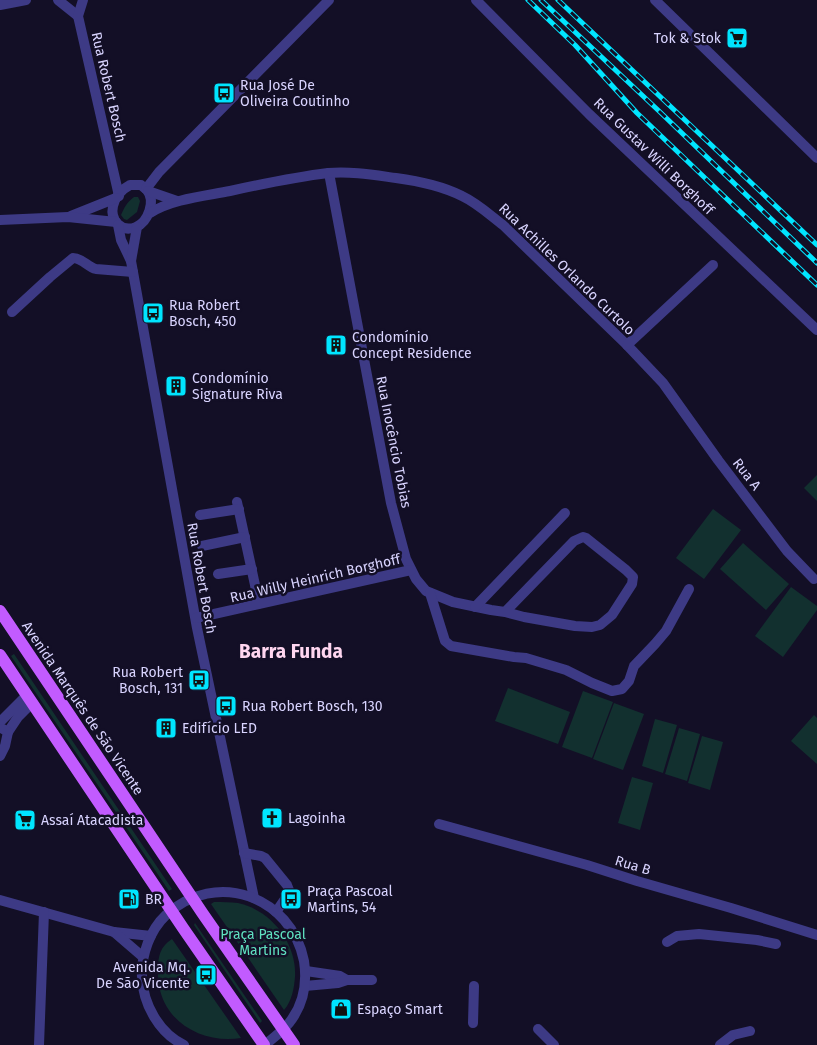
<svg xmlns="http://www.w3.org/2000/svg" width="817" height="1045" viewBox="0 0 817 1045" font-family="'Fira Sans',sans-serif">
<style>
.green{fill:#12302f}
.lines{fill:none;stroke-linecap:round;stroke-linejoin:round}
.minor{stroke:#3d3a85;stroke-width:10}
.major{stroke:#c25bff;stroke-width:12}
.rail-casing{stroke:#00e5ff;stroke-width:5}
.rail{stroke:#130f26;stroke-width:3;stroke-dasharray:9;stroke-linecap:butt}
.labels{text-anchor:middle;stroke-width:5;stroke-linejoin:round;paint-order:stroke}
.poi-label{font-size:14px;fill:#d9d4ff;stroke:#130f26;text-anchor:start}
.street-label{font-size:14px;fill:#d9d4ff;stroke:#130f26}
.park-label{font-size:14px;fill:#5fe0c0;stroke:#130f26}
.district-label{font-size:19px;font-weight:bold;fill:#ffd6f0;stroke:#130f26}
</style>
<rect width="100%" height="100%" fill="#130f26"/>
<g class="green">
<path d="M 134,197 L 138,197 L 140,201 L 137,212 L 127,220 L 124,219 L 121,215 C 124,208 127,202 134,197 Z"/>
<path d="M 817,475 L 817,501 L 804,488 Z"/>
<path d="M 713,509 L 741,530 L 704,579 L 676,558 Z"/>
<path d="M 743,543 L 789,584 L 766,610 L 720,569 Z"/>
<path d="M 791,587 L 817,606 L 817,610 L 783,657 L 755,636 Z"/>
<path d="M 14,654 L 172,889 L 169,891 L 11,656 Z"/>
<path d="M 508,688 L 570,712 L 558,744 L 495,721 Z"/>
<path d="M 583,691 L 613,702 L 592,758 L 562,747 Z"/>
<path d="M 614,703 L 644,714 L 623,770 L 593,759 Z"/>
<path d="M 814,715 L 817,718 L 817,764 L 791,741 Z"/>
<path d="M 655,719 L 677,725 L 663,773 L 642,766 Z"/>
<path d="M 679,728 L 700,734 L 687,781 L 665,774 Z"/>
<path d="M 702,736 L 723,742 L 710,790 L 688,783 Z"/>
<path d="M 632,777 L 653,783 L 640,830 L 618,823 Z"/>
<path d="M 214,902 C 222,902 230,902 238,903 C 271,910 297,943 295,977 C 294,988 292,1001 284,1010 L 211,904 Z"/>
<path d="M 195,923 L 262,1021 L 260,1023 L 194,925 Z"/>
<path d="M 172,939 L 241,1038 C 205,1044 165,1024 159,985 C 158,980 158,974 158,969 C 158,956 160,947 172,939 Z"/>
</g>
<g class="lines">
<g class="minor">
<path d="M 58,0 L 78,16"/>
<path d="M 83,0 L 78,16 L 119,196"/>
<path d="M 476,0 L 589,114 L 817,330"/>
<path d="M 655,0 L 817,158"/>
<path d="M 0,5 L 26,0"/>
<path d="M 329,173 L 391,503 L 406,559 L 416,579 L 426,591 L 453,602 L 491,610 L 505,612 L 524,617 L 575,626 L 592,627 L 600,625 L 612,615 L 632,584 L 633,577 L 626,570 L 586,538 L 583,537 L 574,541 L 505,612"/>
<path d="M 130,185 L 141,185 C 143,187 145,188 147,190 C 156,201 148,222 136,227 C 121,233 110,220 113,206 C 115,197 122,189 130,185 Z"/>
<path d="M 146,189 L 159,172 L 329,0"/>
<path d="M 148,191 L 177,201"/>
<path d="M 150,213 C 172,199 205,196 230,191 C 262,184 295,177 328,173 C 351,171 374,175 396,178 C 419,181 442,186 462,196 C 477,203 490,215 503,225 L 627,345 L 663,383 L 718,460 L 787,551 L 814,579"/>
<path d="M 71,216 L 116,198"/>
<path d="M 0,220 L 68,217 L 116,222"/>
<path d="M 118,225 L 121,240 L 131,261 L 197,628 L 254,898"/>
<path d="M 131,261 L 137,227"/>
<path d="M 12,312 L 50,277 L 73,258 C 82,258 88,267 96,269 L 133,272"/>
<path d="M 627,345 L 713,265"/>
<path d="M 237,502 L 255,585 L 258,604"/>
<path d="M 200,515 L 239,509"/>
<path d="M 202,546 L 245,537"/>
<path d="M 218,574 L 252,569"/>
<path d="M 430,593 L 445,641 L 451,646 L 514,657 L 526,658 L 566,670 L 592,683 L 612,691 L 622,689 L 629,681 L 634,666 L 655,644 L 666,631 L 689,589"/>
<path d="M 475,607 L 565,513"/>
<path d="M 196,618 L 411,570"/>
<path d="M 0,722 L 27,695"/>
<path d="M 8,732 L 18,717 L 32,703"/>
<path d="M 0,756 L 5,746 L 8,732 L 3,729"/>
<path d="M 439,824 L 587,865 L 637,881 L 731,908 L 817,935"/>
<path d="M 244,853 L 261,856 L 265,858 L 287,885 L 289,890 L 287,896 L 276,912"/>
<path d="M 0,900 L 114,932 L 151,936"/>
<path d="M 114,932 L 143,957"/>
<path d="M 667,942 L 677,936 L 699,934 L 757,940 L 776,944"/>
<path d="M 306,971 L 340,976 L 347,980"/>
<path d="M 305,986 L 338,983 L 347,980 L 372,980"/>
<path d="M 473,1023 L 474,986"/>
<path d="M 538,1029 L 554,1045"/>
<path d="M 39,1045 L 44,912"/>
<path d="M 184,1045 C 159,1033 143,1004 142,977 C 141,955 150,930 166,915 C 216,869 291,896 304,961 C 307,981 304,1002 292,1019 C 285,1030 274,1037 265,1045"/>
<path d="M 720,1045 L 733,1035 L 750,1031"/>
</g>
<g class="major">
<path d="M 0,611 L 203,914 L 294,1045"/>
<path d="M 0,655 L 183,928 L 264,1045"/>
</g>
<g class="rail-casing">
<g id="rail">
<path d="M 528,0 L 575,45 L 637,113 L 817,285"/>
<path d="M 541,0 L 660,112 L 817,263"/>
<path d="M 558,0 L 817,245"/>
</g>
</g>
<use href="#rail" class="rail"/>
</g>
<defs>
<g id="supermarket-square" transform="scale(1.125)"><rect x="-9" y="-9" width="18" height="18" rx="4" fill="#00e5ff" stroke="#130f26"/><path d="M-6-5.5h2.5l.6 2H6L4.5 2H-2.5L-4.4-4H-6ZM-1.5 3.2a1.3 1.3 0 1 0 .1 0ZM3 3.2a1.3 1.3 0 1 0 .1 0Z" fill="#111"/></g>
<g id="bus-square" transform="scale(1.125)"><rect x="-9" y="-9" width="18" height="18" rx="4" fill="#00e5ff" stroke="#130f26"/><path d="M-5-6H5V4H4V6H2V4H-2V6H-4V4H-5ZM-3.5-4V0h7V-4ZM-3.5 1.2v1.5H-2V1.2ZM2 1.2v1.5H3.5V1.2Z" fill="#111"/></g>
<g id="building-square" transform="scale(1.125)"><rect x="-9" y="-9" width="18" height="18" rx="4" fill="#00e5ff" stroke="#130f26"/><path d="M-4-6H4V6H1V3H-1V6H-4ZM-2.5-4.3h1.7v1.8h-1.7ZM.8-4.3h1.7v1.8H.8ZM-2.5-1h1.7V.8h-1.7ZM.8-1h1.7V.8H.8Z" fill="#111"/></g>
<g id="church-square" transform="scale(1.125)"><rect x="-9" y="-9" width="18" height="18" rx="4" fill="#00e5ff" stroke="#130f26"/><path d="M-1.2-6h2.4v3.5h3.3v2.4h-3.3V6h-2.4V-.1h-3.3v-2.4h3.3Z" fill="#111"/></g>
<g id="fuel-square" transform="scale(1.125)"><rect x="-9" y="-9" width="18" height="18" rx="4" fill="#00e5ff" stroke="#130f26"/><path d="M-5.5-6h7V0h2V4h1.3V-2.5L3-4.5l.8-.8L6-3V5H2.5V1h-1V6h-7ZM-4.2-4.7v3.2H.2V-4.7Z" fill="#111"/></g>
<g id="shop-square" transform="scale(1.125)"><rect x="-9" y="-9" width="18" height="18" rx="4" fill="#00e5ff" stroke="#130f26"/><path d="M-5-2.5h2.3a2.7 3.5 0 0 1 5.4 0H5L5.5 6h-11ZM-1.5-2.5h3a1.5 2.3 0 0 0-3 0Z" fill="#111"/></g>
</defs>
<g fill-rule="evenodd">
<use href="#supermarket-square" x="737" y="38"/>
<use href="#bus-square" x="224" y="93"/>
<use href="#bus-square" x="153" y="313"/>
<use href="#building-square" x="336" y="345"/>
<use href="#building-square" x="176" y="386"/>
<use href="#bus-square" x="199" y="680"/>
<use href="#bus-square" x="226" y="706"/>
<use href="#building-square" x="166" y="728"/>
<use href="#church-square" x="272" y="818"/>
<use href="#supermarket-square" x="25" y="820"/>
<use href="#fuel-square" x="129" y="899"/>
<use href="#bus-square" x="291" y="899"/>
<use href="#bus-square" x="206" y="975"/>
<use href="#shop-square" x="341" y="1009"/>
</g>
<g class="labels">
<g class="poi-label">
<text x="721" y="43" text-anchor="end">Tok &amp; Stok</text>
<text x="240" y="90">Rua José De<tspan x="240" dy="16">Oliveira Coutinho</tspan></text>
<text x="169" y="310">Rua Robert<tspan x="169" dy="16">Bosch, 450</tspan></text>
<text x="352" y="342">Condomínio<tspan x="352" dy="16">Concept Residence</tspan></text>
<text x="192" y="383">Condomínio<tspan x="192" dy="16">Signature Riva</tspan></text>
<text x="183" y="677" text-anchor="end">Rua Robert<tspan x="183" dy="16">Bosch, 131</tspan></text>
<text x="242" y="711">Rua Robert Bosch, 130</text>
<text x="182" y="733">Edifício LED</text>
<text x="288" y="823">Lagoinha</text>
<text x="41" y="825">Assaí Atacadista</text>
<text x="307" y="896">Praça Pascoal<tspan x="307" dy="16">Martins, 54</tspan></text>
<text x="145" y="904">BR</text>
<text x="190" y="972" text-anchor="end">Avenida Mq.<tspan x="190" dy="16">De São Vicente</tspan></text>
<text x="357" y="1014">Espaço Smart</text>
</g>
<g class="street-label">
<text transform="translate(109 87) rotate(77)" y="5">Rua Robert Bosch</text>
<text transform="translate(654 156) rotate(44)" y="5">Rua Gustav Willi Borghoff</text>
<text transform="translate(567 269) rotate(44)" y="5">Rua Achilles Orlando Curtolo</text>
<text transform="translate(394 442) rotate(79)" y="5">Rua Inocêncio Tobias</text>
<text transform="translate(747 474) rotate(52)" y="5">Rua A</text>
<text transform="translate(202 578) rotate(80)" y="5">Rua Robert Bosch</text>
<text transform="translate(315 578) rotate(-13)" y="5">Rua Willy Heinrich Borghoff</text>
<text transform="translate(83 708) rotate(56)" y="5">Avenida Marquês de São Vicente</text>
<text transform="translate(633 865) rotate(17)" y="5">Rua B</text>
</g>
<g class="park-label">
<text x="263" y="939">Praça Pascoal<tspan x="263" dy="16">Martins</tspan></text>
</g>
<g class="district-label">
<text x="291" y="658">Barra Funda</text>
</g>
</g>
</svg>
